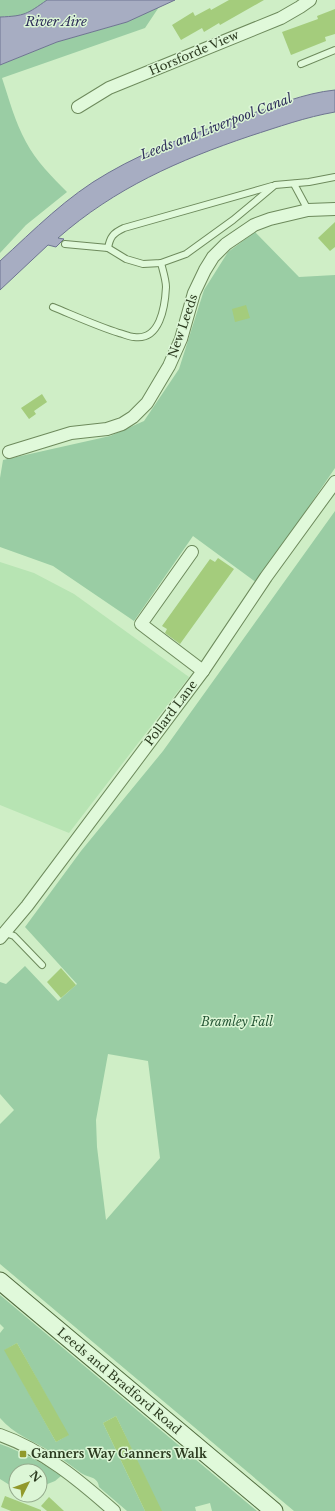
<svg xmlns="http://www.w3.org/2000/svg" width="335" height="1511" viewBox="0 0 335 1511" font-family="'Libre Baskerville',serif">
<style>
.farmland{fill:#b7e4b3}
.green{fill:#9acda4;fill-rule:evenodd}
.water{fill:#a7adc2;stroke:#6e7491}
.building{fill:#a4cc7c}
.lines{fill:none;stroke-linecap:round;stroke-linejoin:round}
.lane-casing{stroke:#6d8a5c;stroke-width:8}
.street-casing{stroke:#6d8a5c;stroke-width:14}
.secondary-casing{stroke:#516c3f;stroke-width:19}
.lane{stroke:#e0f9da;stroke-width:6}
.street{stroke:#e0f9da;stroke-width:12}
.secondary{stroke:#e0f9da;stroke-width:17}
.poi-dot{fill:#91992b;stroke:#dcf6d6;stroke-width:1.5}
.labels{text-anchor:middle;stroke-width:3;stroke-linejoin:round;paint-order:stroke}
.street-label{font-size:12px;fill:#2b3a1f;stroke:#dcf6d6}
.park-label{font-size:12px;font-style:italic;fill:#265736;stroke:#dcf6d6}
.poi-label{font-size:12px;font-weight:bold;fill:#2b3a1f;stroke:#dcf6d6;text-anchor:start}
.water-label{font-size:13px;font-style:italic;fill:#2f2f5a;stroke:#dcf6d6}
</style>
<rect width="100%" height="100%" fill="#cfeec6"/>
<path class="farmland" d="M 0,562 L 34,573 L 74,594 L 189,677 L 69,833 L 0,805 Z"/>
<g class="green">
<path d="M 0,0 L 47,0 C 27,14 25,16 0,17 Z"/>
<path d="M 159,7 L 145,28 L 2,78 C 9,99 15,122 26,142 C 36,161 52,177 67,192 L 26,225 L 0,253 L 0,65 L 57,42 L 127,22 Z"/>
<path d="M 255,232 L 299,277 L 335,275 L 335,468 L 257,583 L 193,536 L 134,621 L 53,566 L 0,547 L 0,478 L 3,460 L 110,436 L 144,421 L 179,369 L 204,290 L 228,252 Z"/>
<path d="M 335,511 L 335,1511 L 294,1511 L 0,1264 L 0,1124 L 14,1110 L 0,1094 L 0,982 L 6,984 L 25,966 L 58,1001 L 77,984 L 25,927 L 81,851 L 163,751 ZM 108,1054 L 148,1061 L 160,1158 L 106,1220 L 97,1147 L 96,1120 Z"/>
<path d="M 0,1295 L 257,1511 L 212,1511 L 210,1503 L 195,1507 L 196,1511 L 161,1511 L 116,1416 L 103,1423 L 145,1511 L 127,1511 L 99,1487 C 98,1476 88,1478 81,1473 C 71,1466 62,1458 51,1452 C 34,1441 13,1434 0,1418 L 0,1333 L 4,1328 L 0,1324 ZM 17,1343 L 68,1435 L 56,1442 L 5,1350 Z"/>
<path d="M 0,1444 C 22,1452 41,1462 61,1476 L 55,1481 L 40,1487 L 40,1471 L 16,1471 L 16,1489 L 0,1479 Z"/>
</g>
<g class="water">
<path d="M 47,0 L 175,0 L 127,22 L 57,42 L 0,65 L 0,17 C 25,16 27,14 47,0 Z"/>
<path d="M 335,90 L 335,112 C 306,117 278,127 250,136 C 179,160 115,188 58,238 L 64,239 L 56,247 L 48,245 L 0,290 L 0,261 C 34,230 67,196 108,173 C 151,148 198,132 245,116 C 274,106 304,93 335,90 Z"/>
</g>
<g class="building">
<path d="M 229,0 L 264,0 L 220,25 L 219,23 L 204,32 L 202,28 L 181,40 L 172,25 L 193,12 L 195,16 L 210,8 L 211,10 Z"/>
<path d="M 335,9 L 335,34 L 325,37 L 326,41 L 291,55 L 282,32 L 318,19 L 317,16 Z"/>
<path d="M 335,222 L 335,247 L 330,251 L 318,238 Z"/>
<path d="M 246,305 L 250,318 L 235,322 L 232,309 Z"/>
<path d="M 42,394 L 47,402 L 34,411 L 36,414 L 29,419 L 21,408 Z"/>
<path d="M 218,558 L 234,569 L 180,644 L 165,633 L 167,629 L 162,626 L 210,559 L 215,562 Z"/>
<path d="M 61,968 L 76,985 L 61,998 L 47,982 Z"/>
<path d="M 17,1343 L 69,1435 L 56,1442 L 4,1350 Z"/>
<path d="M 116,1416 L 162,1511 L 145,1511 L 103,1423 Z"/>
<path d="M 5,1496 L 41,1510 L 41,1511 L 11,1511 L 1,1507 Z"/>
<path d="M 49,1497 L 64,1511 L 47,1511 L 41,1506 Z"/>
</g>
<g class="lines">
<g class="lane-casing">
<g id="lane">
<path d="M 301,64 L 335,50"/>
<path d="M 294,184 L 308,210"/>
<path d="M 65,244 L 108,248 L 126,259 L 143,264 L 161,263 L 186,254 L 233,220 L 275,185 L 309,182 L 335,177"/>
<path d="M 108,248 C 110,237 113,233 124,228 L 272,186"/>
<path d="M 53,307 C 75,316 97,326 119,333 C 124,334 129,337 134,337 C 160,341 165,307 166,287 C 166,280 163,271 161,263"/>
<path d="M 6,933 L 14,936 L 42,965"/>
</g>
</g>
<g class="street-casing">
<g id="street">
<path d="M 78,107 L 109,88 L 281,18 L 300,7 L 310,0"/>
<path d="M 9,452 L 71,433 L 107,429 L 122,424 L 133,417 L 147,403 L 169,366 L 181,339 L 194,293 L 205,270 L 213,257 L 226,244 L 254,225 L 270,219 L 308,210 L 335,209"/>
<path d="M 192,552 L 141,624 L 203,671"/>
<path d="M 0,938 L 27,906 L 203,671 L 266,577 L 335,482"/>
<path d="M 0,1435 C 43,1450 80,1481 114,1511"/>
</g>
</g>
<g class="secondary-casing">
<path id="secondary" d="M 0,1281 L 274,1511"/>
</g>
<use href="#lane" class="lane"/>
<use href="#street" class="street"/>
<use href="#secondary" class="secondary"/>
</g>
<rect class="poi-dot" x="19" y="1450" width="8" height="8" rx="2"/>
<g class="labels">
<g class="street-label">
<text transform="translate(194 53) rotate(-23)" y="4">Horsforde View</text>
<text transform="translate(183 326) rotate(-71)" y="4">New Leeds</text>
<text transform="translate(171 713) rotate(-53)" y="4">Pollard Lane</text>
<text transform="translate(119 1381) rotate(40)" y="4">Leeds and Bradford Road</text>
</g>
<g class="park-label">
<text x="237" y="1026">Bramley Fall</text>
</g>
<g class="poi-label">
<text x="31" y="1458">Ganners Way Ganners Walk</text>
</g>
<g class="water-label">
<text x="56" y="26">River Aire</text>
<text transform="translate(216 126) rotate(-21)" y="5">Leeds and Liverpool Canal</text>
</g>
</g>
<g transform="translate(28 1483) rotate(48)"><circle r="19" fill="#dcf6d6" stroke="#95ab8d"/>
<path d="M0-3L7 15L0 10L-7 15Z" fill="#91992b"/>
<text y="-6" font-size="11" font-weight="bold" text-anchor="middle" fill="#2b3a1f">N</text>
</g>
</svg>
